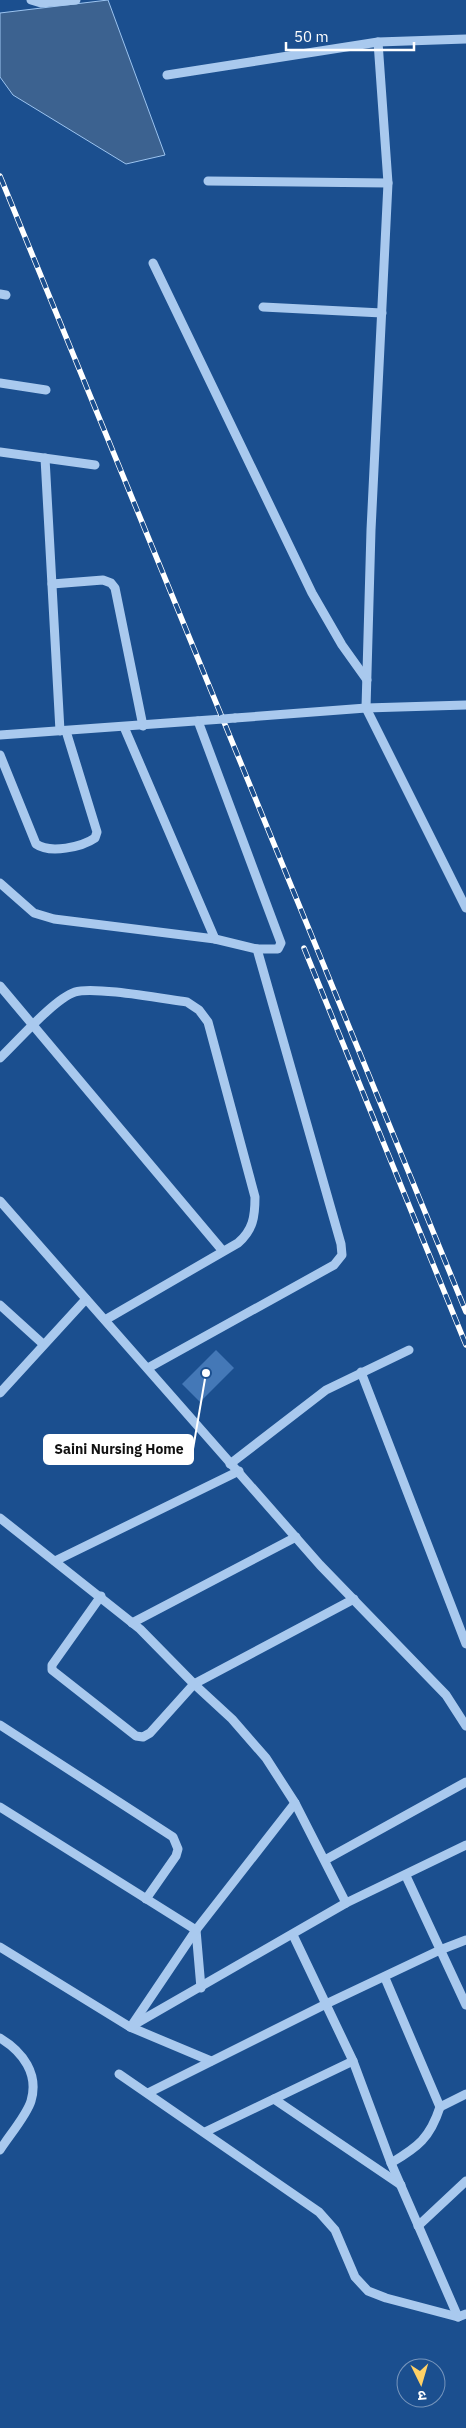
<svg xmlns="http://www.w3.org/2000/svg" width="466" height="2428" viewBox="0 0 466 2428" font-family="'IBM Plex Sans','Noto Sans Devanagari',sans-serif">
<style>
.water{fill:#3c6290;stroke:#9cc4f0}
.building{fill:#4478b7}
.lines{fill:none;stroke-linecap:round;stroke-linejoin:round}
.minor{stroke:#a9c9ee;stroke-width:9}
.rail-casing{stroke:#fff;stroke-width:5.5}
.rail{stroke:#1b4f8f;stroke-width:4;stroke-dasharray:11;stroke-linecap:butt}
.minor-bridge{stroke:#a9c9ee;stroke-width:9}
.leader{fill:none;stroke:#fff;stroke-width:2}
.callout-dot{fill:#fff;stroke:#1b4f8f;stroke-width:2}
.callout{fill:#fff;stroke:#fff;stroke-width:2}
.callout-label{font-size:14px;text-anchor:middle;font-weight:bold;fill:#111}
</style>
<rect width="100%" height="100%" fill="#1b4f8f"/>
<path class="water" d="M 108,0 L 165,155 L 126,164 L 13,95 L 0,77 L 0,13 Z"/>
<path class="building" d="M 216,1350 L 234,1368 L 200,1402 L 182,1384 Z"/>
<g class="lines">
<g class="minor">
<path d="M 31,0 L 41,3 L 76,0"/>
<path d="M 378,42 L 388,183 L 371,530 L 366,708 L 466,908"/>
<path d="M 167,75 L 378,42 L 466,39"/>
<path d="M 208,181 L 388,183"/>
<path d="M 153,263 L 312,593 L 342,645 L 367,680"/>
<path d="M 0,294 L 6,295"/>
<path d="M 263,307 L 382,313"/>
<path d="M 0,383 L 46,390"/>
<path d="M 0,452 L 95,465"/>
<path d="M 45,458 L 60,731"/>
<path d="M 52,584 L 103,580 L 111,583 L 115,588 L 143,726"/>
<path d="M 235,718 L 366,708 L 466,705"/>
<path d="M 198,721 L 281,943 L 278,949 L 257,949"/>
<path d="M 124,727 L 215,939"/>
<path d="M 0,735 L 223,719"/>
<path d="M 0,755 L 36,844 C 50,854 82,847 95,838 L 97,832 L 66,731"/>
<path d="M 0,883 L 34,913 L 54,919 L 215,939 L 257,949 L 341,1244 L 342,1255 L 334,1265 L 148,1368"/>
<path d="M 0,986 L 222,1250"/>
<path d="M 0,1058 C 18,1041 54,999 75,992 C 94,986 164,999 187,1002 L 199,1010 L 208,1022 L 255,1197 C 255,1217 253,1230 238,1243 L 105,1320"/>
<path d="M 0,1201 L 320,1565 L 446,1695 L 466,1726"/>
<path d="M 0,1305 L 43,1344"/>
<path d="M 361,1372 L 466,1644"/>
<path d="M 0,1393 L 86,1299"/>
<path d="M 230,1464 L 326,1390 L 409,1350"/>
<path d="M 0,1518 L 140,1629 L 194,1684 L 232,1719 L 266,1758 L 295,1803 L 346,1903"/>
<path d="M 55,1561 L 239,1471"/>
<path d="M 101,1596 L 52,1665 L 52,1670 L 136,1736 L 143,1737 L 150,1733 L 194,1684 L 354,1599"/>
<path d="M 132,1623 L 296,1537"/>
<path d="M 0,1725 L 173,1837 L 178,1849 L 176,1856 L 146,1899"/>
<path d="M 0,1807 L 196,1930 L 201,1988"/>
<path d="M 325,1860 L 466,1782"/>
<path d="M 406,1876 L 466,2005"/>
<path d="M 293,1935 L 353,2061 L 391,2163 L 458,2317"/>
<path d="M 0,1947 L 130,2027 L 211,2061"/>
<path d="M 385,1978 L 440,2107 C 430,2138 418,2147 391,2163"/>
<path d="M 132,2025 L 196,1930 L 295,1803"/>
<path d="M 130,2027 L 346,1903 L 466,1845"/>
<path d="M 0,2038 C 23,2052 39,2074 31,2101 C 27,2115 8,2137 0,2150"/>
<path d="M 119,2074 L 319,2212 L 335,2230 L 355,2277 L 368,2291 L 386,2298 L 458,2317 L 466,2314"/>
<path d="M 148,2093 L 326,2004 L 440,1950 L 466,1940"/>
<path d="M 274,2099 L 401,2185"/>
<path d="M 440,2107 L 466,2094"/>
<path d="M 205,2132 L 353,2061"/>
<path d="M 418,2226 L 466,2181"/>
</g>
<g class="rail-casing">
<g id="rail">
<path d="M 0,176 L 466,1312"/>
<path d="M 304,948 L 466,1345"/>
</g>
</g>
<use href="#rail" class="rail"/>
<path class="minor-bridge" d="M 223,719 L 235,718"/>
</g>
<path class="leader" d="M206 1373L193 1449"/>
<circle class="callout-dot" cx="206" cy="1373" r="5"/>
<rect class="callout" x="44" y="1435" width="149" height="29" rx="5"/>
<g class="callout-label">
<text x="119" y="1454">Saini Nursing Home</text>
</g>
<g transform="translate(421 2383) rotate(175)"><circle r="24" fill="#1b4f8f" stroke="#7695bc"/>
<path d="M0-4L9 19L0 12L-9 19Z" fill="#ffd166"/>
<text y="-8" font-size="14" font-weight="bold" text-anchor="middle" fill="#ffffff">उ</text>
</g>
<path d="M286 42v8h128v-8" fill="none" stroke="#ffffff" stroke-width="2.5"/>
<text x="294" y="42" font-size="15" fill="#ffffff" stroke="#1b4f8f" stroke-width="4" paint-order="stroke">50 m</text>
</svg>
